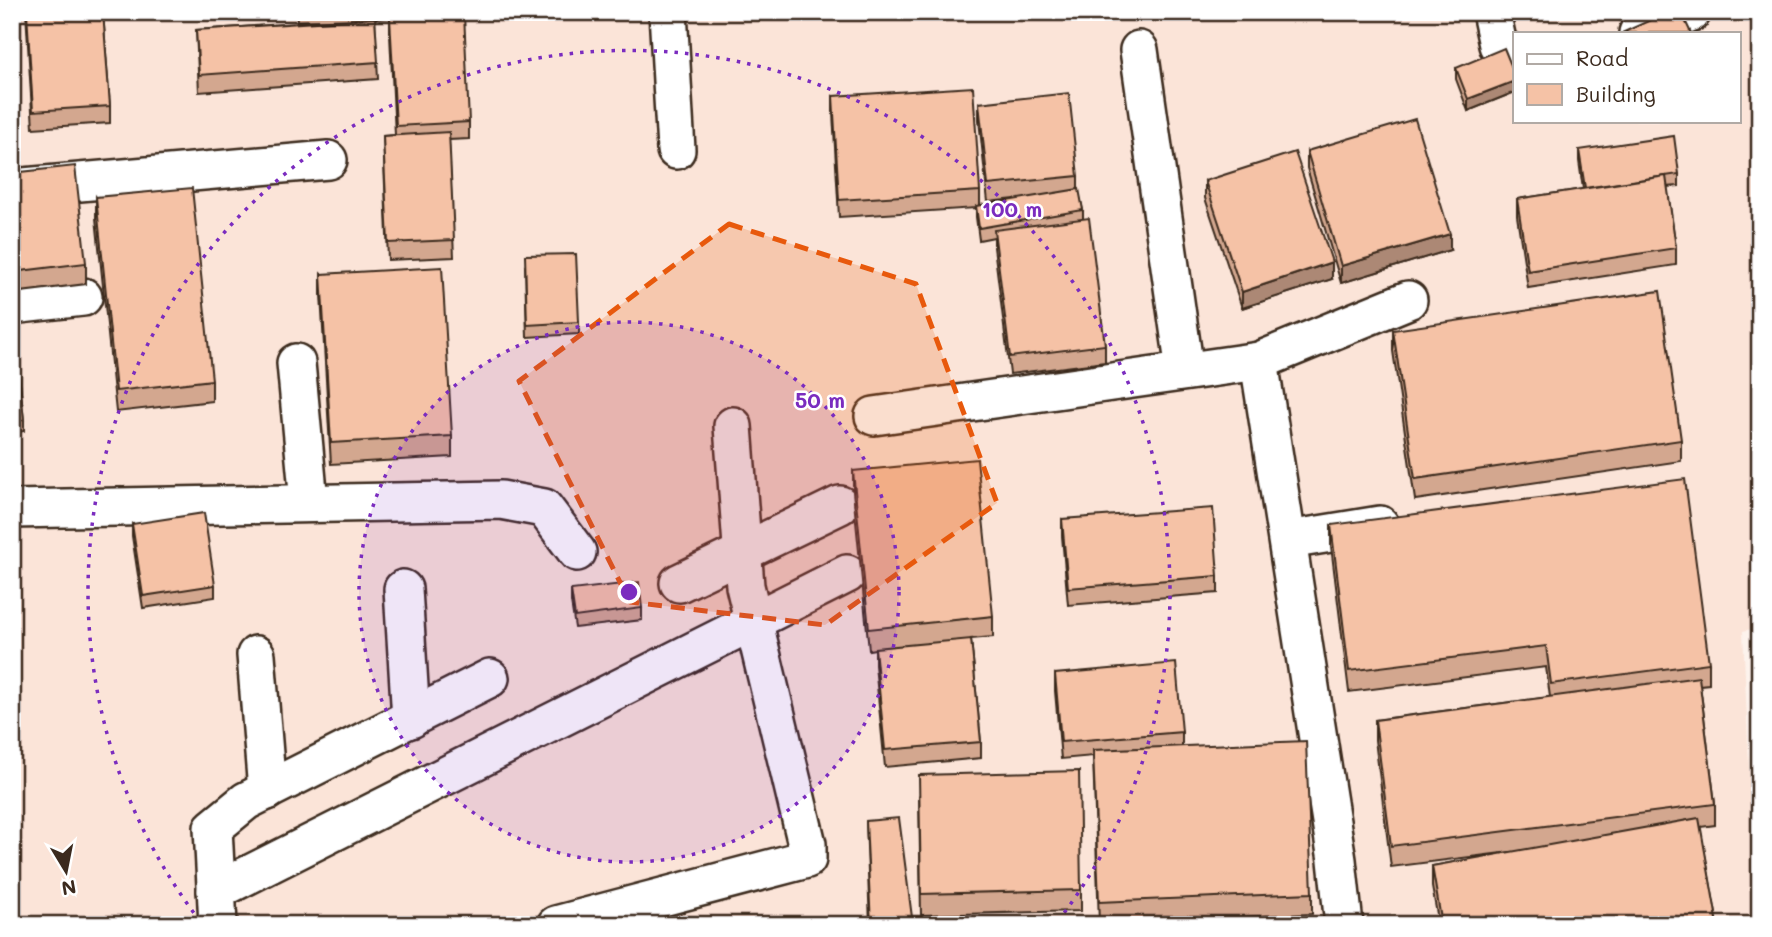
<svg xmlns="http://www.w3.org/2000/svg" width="1772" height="937" viewBox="0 0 1772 937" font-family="Mali,sans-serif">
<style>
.built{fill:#fbe4d8;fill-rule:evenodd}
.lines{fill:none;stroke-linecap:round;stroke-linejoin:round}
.minor-casing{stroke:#3b2a1e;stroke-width:42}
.minor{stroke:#fff;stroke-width:37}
.wall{fill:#d3a78f;stroke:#3b2a1e;stroke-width:2}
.shaded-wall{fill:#ac8874;stroke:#3b2a1e;stroke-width:2}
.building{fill:#f5c2a6;stroke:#3b2a1e;stroke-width:2}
.marked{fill:#e8590c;fill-opacity:0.2;stroke:#e8590c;stroke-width:5;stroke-dasharray:14 9;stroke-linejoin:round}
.ring{fill:none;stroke:#7b2cbf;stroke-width:3.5;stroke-dasharray:3.5 7}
.centre{fill:#7b2cbf;stroke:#fff;stroke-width:3.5}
.ring-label{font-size:21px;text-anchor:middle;font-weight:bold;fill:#7b2cbf;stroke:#fff;stroke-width:5;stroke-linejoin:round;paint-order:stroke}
</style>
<rect width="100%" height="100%" fill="#fdf3ed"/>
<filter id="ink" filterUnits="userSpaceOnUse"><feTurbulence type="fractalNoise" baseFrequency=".0143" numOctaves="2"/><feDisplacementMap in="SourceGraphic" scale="14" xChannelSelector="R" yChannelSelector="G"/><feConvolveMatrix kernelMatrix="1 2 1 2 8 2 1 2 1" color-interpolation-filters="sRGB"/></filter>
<g filter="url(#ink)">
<path class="built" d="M 12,12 L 1760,12 L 1760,627 L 1743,631 L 1756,925 L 12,925 ZM 1515,33 L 1739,33 L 1739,121 L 1515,121 Z"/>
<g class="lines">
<g class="minor-casing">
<g id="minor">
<path d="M 668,12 L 676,150"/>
<path d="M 1491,12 L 1498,45 L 1515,55"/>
<path d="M 1638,33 L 1692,12"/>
<path d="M 1139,50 L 1185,371"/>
<path d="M 12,188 L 328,160"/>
<path d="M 12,305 L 83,297"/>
<path d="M 1259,361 L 1337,860 L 1344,925"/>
<path d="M 296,363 L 309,502"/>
<path d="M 874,416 L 1259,361 L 1408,300"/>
<path d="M 12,509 L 501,500 L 544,508 L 577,552"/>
<path d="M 1288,540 L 1380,525"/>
<path d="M 679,583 L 840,505"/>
<path d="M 403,589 L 411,719"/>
<path d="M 256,655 L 267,791"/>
<path d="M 216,891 L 847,574"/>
<path d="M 218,925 L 213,828 L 246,801 L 490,678"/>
<path d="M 556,925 L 807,859 L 807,844 L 745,586 L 733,426"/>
</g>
</g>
<use href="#minor" class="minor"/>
</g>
<g class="wall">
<path d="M 26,12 L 103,12 L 110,106 L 110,123 L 33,128 Z"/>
<path d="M 296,12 L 402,12 L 402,18 L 469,122 L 469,139 L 449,140 L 454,257 L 388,260 L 383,136 L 395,135 L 390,35 L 390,18 L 393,18 L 375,19 L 378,79 L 199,92 L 196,30 L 359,19 L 297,21 Z"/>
<path d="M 12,55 L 16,107 L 16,124 L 12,124 Z"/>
<path d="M 1456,68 L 1515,75 L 1515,92 L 1468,111 L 1456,79 Z"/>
<path d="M 833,96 L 980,191 L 980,205 L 1015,199 L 988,202 L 979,120 L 979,103 L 1078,176 L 1078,189 L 1083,210 L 1083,218 L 1105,345 L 1105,362 L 1010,374 L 994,247 L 994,237 L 979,240 L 976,217 L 976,208 L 839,217 L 833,113 Z"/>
<path d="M 1579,150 L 1679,174 L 1679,186 L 1667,187 L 1676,248 L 1676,265 L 1528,288 L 1517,216 L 1517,199 L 1583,189 L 1579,161 Z"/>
<path d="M 1307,151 L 1450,250 L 1341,283 L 1307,168 Z"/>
<path d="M 12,173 L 86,263 L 86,284 L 12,293 Z"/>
<path d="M 1205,181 L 1332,279 L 1242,308 L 1205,198 Z"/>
<path d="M 96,197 L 212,380 L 212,401 L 116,412 L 96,218 Z"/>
<path d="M 525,267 L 579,322 L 579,334 L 527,337 Z"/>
<path d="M 321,274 L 452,436 L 452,457 L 331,464 L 321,295 Z"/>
<path d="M 12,310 L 24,420 L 24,431 L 12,433 Z"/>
<path d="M 1393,330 L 1681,440 L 1681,461 L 1415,500 L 1393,351 Z"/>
<path d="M 853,471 L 993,616 L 993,637 L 971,639 L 981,742 L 981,758 L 885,767 L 875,665 L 875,649 L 869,650 L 853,492 Z"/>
<path d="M 1062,519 L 1218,576 L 1218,593 L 1068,605 L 1062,536 Z"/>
<path d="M 132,524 L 215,585 L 215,597 L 143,608 L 132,536 Z"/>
<path d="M 1331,525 L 1709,663 L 1709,684 L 1700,685 L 1715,804 L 1715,825 L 1700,827 L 1718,925 L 1439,925 L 1432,887 L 1432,866 L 1510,852 L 1391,867 L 1375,740 L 1375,720 L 1550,697 L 1546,667 L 1349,692 L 1331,546 Z"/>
<path d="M 571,590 L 642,608 L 642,620 L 575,628 L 571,602 Z"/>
<path d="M 1055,674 L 1182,732 L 1182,746 L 1312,893 L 1312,914 L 1099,923 L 1093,756 L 1061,759 L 1055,691 Z"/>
<path d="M 919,796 L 1081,890 L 1081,911 L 921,915 Z"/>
<path d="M 866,821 L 913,925 L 870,925 Z"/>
</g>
<g class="shaded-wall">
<path d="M 1515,81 L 1515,92 L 1468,111 L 1468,99 Z"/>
<path d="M 1450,234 L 1450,250 L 1341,283 L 1341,266 Z"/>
<path d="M 1332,262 L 1332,279 L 1242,308 L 1242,292 Z"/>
</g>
<g class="building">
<path d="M 27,12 L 103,12 L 110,106 L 33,111 Z"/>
<path d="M 1668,12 L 1681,12 L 1691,33 L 1622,33 Z"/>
<path d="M 464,14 L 469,122 L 396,126 L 390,18 Z"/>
<path d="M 375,18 L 378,62 L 199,75 L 196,30 Z"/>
<path d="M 1504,48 L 1515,75 L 1515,81 L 1468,99 L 1456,68 Z"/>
<path d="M 12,55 L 16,107 L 12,107 Z"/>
<path d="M 973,87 L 980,191 L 839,200 L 833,96 Z"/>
<path d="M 1069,93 L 1078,176 L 988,185 L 979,103 Z"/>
<path d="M 1415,119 L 1450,234 L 1341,266 L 1307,151 Z"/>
<path d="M 449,132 L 454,240 L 388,243 L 383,136 Z"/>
<path d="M 1674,136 L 1679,174 L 1585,188 L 1579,150 Z"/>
<path d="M 1295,152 L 1332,262 L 1242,292 L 1205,181 Z"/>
<path d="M 75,166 L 86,263 L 12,272 L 12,173 Z"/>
<path d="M 1666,176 L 1676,248 L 1528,271 L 1517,199 Z"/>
<path d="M 192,188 L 212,380 L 116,391 L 96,197 Z"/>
<path d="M 1079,189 L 1083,210 L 979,228 L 976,206 Z"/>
<path d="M 1089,218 L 1105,345 L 1010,357 L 994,230 Z"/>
<path d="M 576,254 L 579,322 L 527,325 L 525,255 Z"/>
<path d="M 442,267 L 452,436 L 331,443 L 321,274 Z"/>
<path d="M 1660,291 L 1681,440 L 1415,479 L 1393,330 Z"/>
<path d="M 12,310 L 24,420 L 12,421 Z"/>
<path d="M 977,459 L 993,616 L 869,629 L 853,471 Z"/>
<path d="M 1685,479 L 1709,663 L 1551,684 L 1546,646 L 1349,671 L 1331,525 Z"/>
<path d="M 1213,508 L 1218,576 L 1068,588 L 1062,519 Z"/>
<path d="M 204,513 L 215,585 L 143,596 L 132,524 Z"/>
<path d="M 639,582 L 642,608 L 575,617 L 571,590 Z"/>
<path d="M 971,639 L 981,742 L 885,750 L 875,648 Z"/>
<path d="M 1176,663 L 1182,732 L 1061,742 L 1055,674 Z"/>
<path d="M 1699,677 L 1715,804 L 1391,846 L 1375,720 Z"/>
<path d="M 1306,741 L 1312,893 L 1099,902 L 1093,750 Z"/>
<path d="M 1079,771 L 1081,890 L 921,894 L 919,775 Z"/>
<path d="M 899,818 L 913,925 L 871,925 L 866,821 Z"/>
<path d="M 1699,818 L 1718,925 L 1442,925 L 1432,866 Z"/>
</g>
</g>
<path class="marked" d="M 729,224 L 916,284 L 997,503 L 825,625 L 630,602 L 519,381 Z"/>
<circle cx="629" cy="592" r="270" fill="#7b2cbf" fill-opacity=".12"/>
<g class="ring">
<circle cx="629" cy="592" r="270"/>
<path d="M200 921A541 541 0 1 1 1058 921"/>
</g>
<circle cx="629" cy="592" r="10" class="centre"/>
<g class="ring-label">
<text x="1012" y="217">100 m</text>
<text x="820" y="408">50 m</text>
</g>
<rect width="1772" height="937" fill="none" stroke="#fff" stroke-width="42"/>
<rect x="21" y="21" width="1730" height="895" fill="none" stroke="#3b2a1e" stroke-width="2.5" filter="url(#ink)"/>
<rect x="1513" y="32" width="228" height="91" fill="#ffffff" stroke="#b1aaa5" stroke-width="2"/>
<rect x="1527" y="54" width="35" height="10" fill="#ffffff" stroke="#b1aaa5" stroke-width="2"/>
<text x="1576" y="66" font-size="21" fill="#3b2a1e">Road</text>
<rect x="1527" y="84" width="35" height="21" fill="#f5c2a6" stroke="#b1aaa5" stroke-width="2"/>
<text x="1576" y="102" font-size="21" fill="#3b2a1e">Building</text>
<g transform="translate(66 871) rotate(170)" stroke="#ffffff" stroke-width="5" paint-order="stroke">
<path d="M0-5L12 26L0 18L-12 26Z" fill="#3b2a1e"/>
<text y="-10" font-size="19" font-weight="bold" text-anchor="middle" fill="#3b2a1e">N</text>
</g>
</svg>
